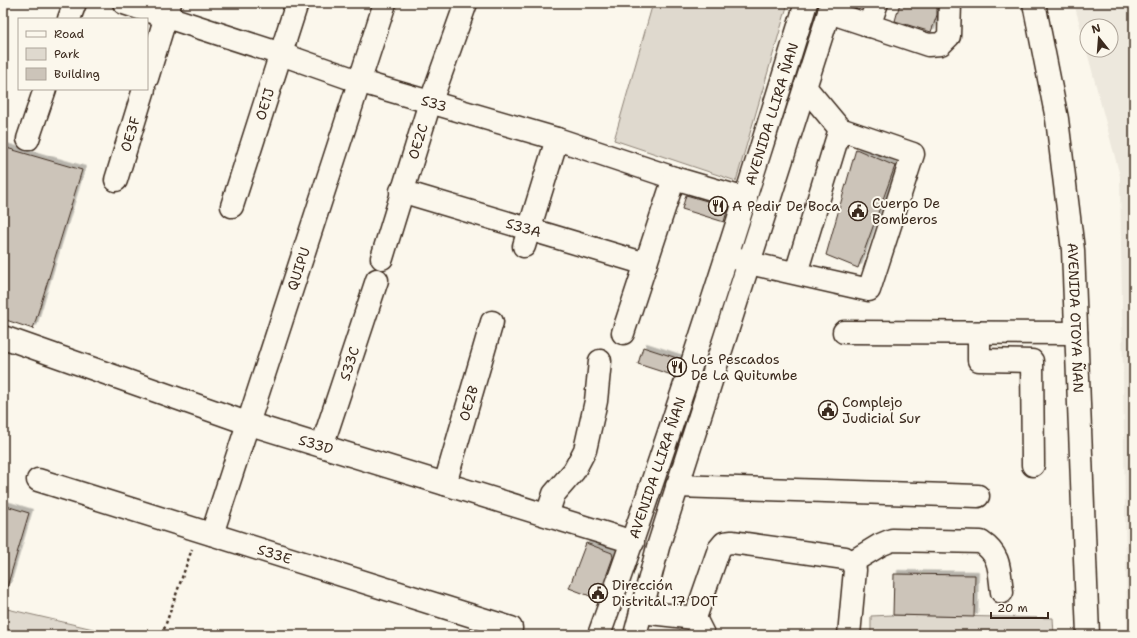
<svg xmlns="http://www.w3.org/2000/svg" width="1137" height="638" viewBox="0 0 1137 638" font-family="'Shantell Sans',sans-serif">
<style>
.built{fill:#ede8dd;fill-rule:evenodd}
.green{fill:#dfd9ce;stroke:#8d8276}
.building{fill:#ccc4b9;stroke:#3b2a1e;filter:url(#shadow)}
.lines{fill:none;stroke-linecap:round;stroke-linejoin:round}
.minor-casing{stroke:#3b2a1e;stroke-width:25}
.path{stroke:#3b2a1e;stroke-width:2.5;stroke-dasharray:3 3;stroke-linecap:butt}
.minor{stroke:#fbf7ec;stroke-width:22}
.labels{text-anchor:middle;stroke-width:4;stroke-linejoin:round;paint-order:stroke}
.street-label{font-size:14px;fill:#3b2a1e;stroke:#fbf7ec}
.poi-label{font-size:14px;fill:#3b2a1e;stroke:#fbf7ec;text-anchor:start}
</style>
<defs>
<filter id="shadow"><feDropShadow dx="3.5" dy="-3.5" stdDeviation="0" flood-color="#0004"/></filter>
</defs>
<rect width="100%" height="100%" fill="#fbf7ec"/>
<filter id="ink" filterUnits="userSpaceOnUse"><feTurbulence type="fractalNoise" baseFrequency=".025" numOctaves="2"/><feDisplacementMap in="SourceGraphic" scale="8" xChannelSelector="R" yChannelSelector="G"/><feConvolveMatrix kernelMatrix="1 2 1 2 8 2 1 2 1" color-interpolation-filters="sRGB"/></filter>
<g filter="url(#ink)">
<path class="built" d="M 1074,3 L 1134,3 L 1134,635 L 1127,635 L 1120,176 ZM 1087,26 L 1111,26 L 1111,50 L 1087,50 Z"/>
<g class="green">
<path d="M 653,3 L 788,3 L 736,181 L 614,140 Z"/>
<path d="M 3,608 L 119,635 L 3,635 Z"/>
<path d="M 893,615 L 1053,618 L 1054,635 L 871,635 L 871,616 Z"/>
</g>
<g class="building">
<path d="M 900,3 L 937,3 L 937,15 L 931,32 L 895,21 Z"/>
<path d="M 3,147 L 82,170 L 33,329 L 3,319 Z"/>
<path d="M 856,149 L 895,166 L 858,268 L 826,255 Z"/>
<path d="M 686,195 L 728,207 L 724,222 L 682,209 Z"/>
<path d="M 643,347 L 680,359 L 675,376 L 638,364 Z"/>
<path d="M 3,505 L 29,513 L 7,587 L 3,586 Z"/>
<path d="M 586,543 L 612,553 L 613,557 L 598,599 L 569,588 Z"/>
<path d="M 894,574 L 975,575 L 974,617 L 893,615 Z"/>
</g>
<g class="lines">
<g class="minor-casing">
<g id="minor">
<path id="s1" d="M 124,3 L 281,54 L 361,82 L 557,139 L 674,178 L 746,199"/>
<path id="s2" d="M 1034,3 L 1057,119 L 1073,250 L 1088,635"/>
<path d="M 829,12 L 928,45 L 941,44 L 949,36 L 950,3"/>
<path d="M 69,19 L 75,3"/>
<path d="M 869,26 L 877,3"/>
<path d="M 147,78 L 170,3"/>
<path d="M 805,87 L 840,129"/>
<path d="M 28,139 L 45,89"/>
<path id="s3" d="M 116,180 L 144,89"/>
<path id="s4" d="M 401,191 L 646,264"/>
<path id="s5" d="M 232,206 L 297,3"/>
<path d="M 524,246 L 557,139"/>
<path id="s6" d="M 382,258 L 427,112 L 466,3"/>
<path d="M 736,258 L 749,263 L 869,290 L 913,154 L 840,129 L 796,273"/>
<path d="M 844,332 L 1076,333"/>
<path d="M 623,333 L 674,178"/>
<path d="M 979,333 L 979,360 L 1032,361 L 1033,465"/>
<path id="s7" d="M 3,337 L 247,423 L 633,542"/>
<path id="s8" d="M 322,446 L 377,280"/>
<path id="s9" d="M 38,480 L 511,628"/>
<path id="s10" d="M 445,484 L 492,322"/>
<path d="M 677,486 L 978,496"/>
<path d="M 547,515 L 554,494 L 574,471 L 585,450 L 596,401 L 600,361"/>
<path id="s11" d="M 212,534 L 385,3"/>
<path d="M 852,562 L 880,545 L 892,540 L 981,542 C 1001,555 999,570 1002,592"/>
<path d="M 641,612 L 695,618 L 703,634"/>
<path d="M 695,618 L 719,549 L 724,543 L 732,542 L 845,558 L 852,562 L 855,570 L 849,635"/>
<path id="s12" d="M 599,635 C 674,426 741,215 806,3"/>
<path d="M 635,635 L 658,547 L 832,3"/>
</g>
</g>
<path class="path" d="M 162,635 L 192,549"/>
<use href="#minor" class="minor"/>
</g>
</g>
<defs>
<g id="restaurant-ring" transform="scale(1)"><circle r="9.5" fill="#fbf7ec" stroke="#3b2a1e" stroke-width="1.5"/><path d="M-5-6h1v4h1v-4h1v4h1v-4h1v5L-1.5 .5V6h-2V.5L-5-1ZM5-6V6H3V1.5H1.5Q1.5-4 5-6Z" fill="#3b2a1e"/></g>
<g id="civic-ring" transform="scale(1)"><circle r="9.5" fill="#fbf7ec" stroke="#3b2a1e" stroke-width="1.5"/><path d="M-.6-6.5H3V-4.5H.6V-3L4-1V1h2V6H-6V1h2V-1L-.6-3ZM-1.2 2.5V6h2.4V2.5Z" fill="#3b2a1e"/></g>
</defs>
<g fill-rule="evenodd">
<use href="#restaurant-ring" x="718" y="206"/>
<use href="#civic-ring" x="858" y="211"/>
<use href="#restaurant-ring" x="677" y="367"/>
<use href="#civic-ring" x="828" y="410"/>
<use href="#civic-ring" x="598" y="593"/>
</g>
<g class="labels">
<g class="street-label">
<text dy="5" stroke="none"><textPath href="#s5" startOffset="107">OE1J</textPath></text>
<text dy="5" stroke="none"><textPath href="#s1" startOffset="326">S33</textPath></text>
<text dy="5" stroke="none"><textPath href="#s12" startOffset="549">AVENIDA LLIRA ÑAN</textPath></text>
<text dy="5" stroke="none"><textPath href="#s3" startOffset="48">OE3F</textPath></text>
<text dy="5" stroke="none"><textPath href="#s6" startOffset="122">OE2C</textPath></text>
<text dy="5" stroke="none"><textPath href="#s4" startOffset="128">S33A</textPath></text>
<text dy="5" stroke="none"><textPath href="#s11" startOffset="279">QUIPU</textPath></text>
<text dy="5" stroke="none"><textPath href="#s2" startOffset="318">AVENIDA OTOYA ÑAN</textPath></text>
<text dy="5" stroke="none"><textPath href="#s8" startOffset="87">S33C</textPath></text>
<text dy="5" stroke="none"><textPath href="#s10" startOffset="84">OE2B</textPath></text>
<text dy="5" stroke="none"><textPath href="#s7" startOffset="331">S33D</textPath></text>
<text dy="5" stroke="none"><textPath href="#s12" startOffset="177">AVENIDA LLIRA ÑAN</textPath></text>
<text dy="5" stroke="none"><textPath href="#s9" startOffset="248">S33E</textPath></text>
</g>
<g class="poi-label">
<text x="872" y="208">Cuerpo De<tspan x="872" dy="16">Bomberos</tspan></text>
<text x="732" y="211">A Pedir De Boca</text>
<text x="691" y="364">Los Pescados<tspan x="691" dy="16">De La Quitumbe</tspan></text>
<text x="842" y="407">Complejo<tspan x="842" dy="16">Judicial Sur</tspan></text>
<text x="612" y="590">Dirección<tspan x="612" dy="16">Distrital 17 DOT</tspan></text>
</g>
</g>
<rect width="1137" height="638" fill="none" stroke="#fbf7ec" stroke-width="16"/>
<rect x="8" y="8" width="1121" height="622" fill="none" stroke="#3b2a1e" stroke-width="1.5" filter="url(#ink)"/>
<rect x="18" y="18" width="130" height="72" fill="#fbf7ec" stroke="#aea59a"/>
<rect x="26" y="31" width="20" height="6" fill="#fbf7ec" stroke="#aea59a"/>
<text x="54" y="38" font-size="12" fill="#3b2a1e">Road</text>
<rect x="26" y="48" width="20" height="12" fill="#dfd9ce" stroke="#aea59a"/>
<text x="54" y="58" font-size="12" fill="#3b2a1e">Park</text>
<rect x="26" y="68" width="20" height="12" fill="#ccc4b9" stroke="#aea59a"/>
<text x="54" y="78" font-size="12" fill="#3b2a1e">Building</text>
<g transform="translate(1099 38) rotate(343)"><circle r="19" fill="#fbf7ec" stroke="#aea59a"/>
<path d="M0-3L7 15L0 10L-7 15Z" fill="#3b2a1e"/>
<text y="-6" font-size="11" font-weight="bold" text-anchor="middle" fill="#3b2a1e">N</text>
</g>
<path d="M991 612v6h57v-6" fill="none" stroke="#3b2a1e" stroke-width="2"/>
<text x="997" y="612" font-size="12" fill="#3b2a1e" stroke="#fbf7ec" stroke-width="3" paint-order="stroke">20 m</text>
</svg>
